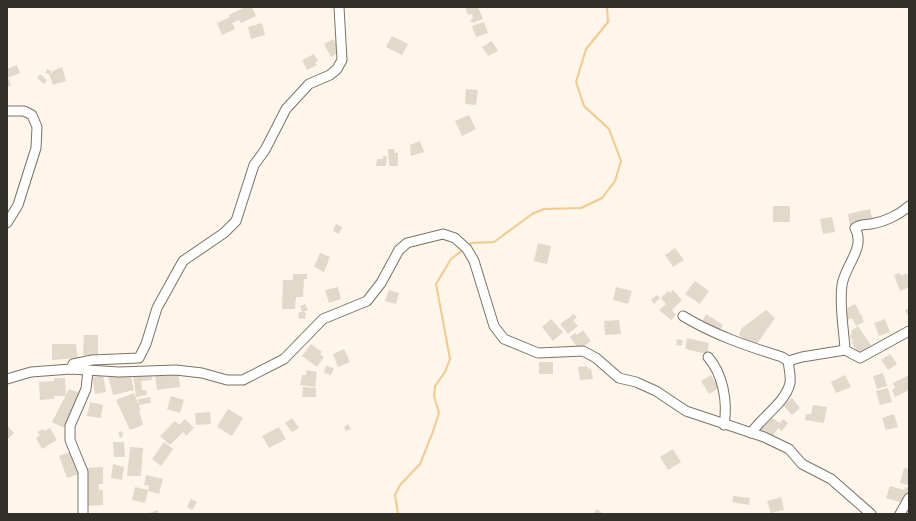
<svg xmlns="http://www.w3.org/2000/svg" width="916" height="521" viewBox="0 0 916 521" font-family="Merriweather,serif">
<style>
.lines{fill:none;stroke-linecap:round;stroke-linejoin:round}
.stream{stroke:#f4c989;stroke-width:2}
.building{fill:#e3d9ca}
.minor-casing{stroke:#7c7366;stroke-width:11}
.minor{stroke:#fff;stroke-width:9}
</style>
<rect width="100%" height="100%" fill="#fef6ea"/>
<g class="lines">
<g class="stream">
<path d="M 467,246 L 471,243 L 494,242 L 532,214 L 544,209 L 581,208 L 602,198 L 615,181 L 621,161 L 609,129 L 584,106 L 576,82 L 586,49 L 608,22 L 607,7"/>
<path d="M 398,514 L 395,495 L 400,485 L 420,464 L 432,434 L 439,413 L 434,396 L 435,386 L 445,372 L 450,359 L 436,284 L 451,259 L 464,249"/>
</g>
</g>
<g class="building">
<path d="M 245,7 L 252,7 L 256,16 L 241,23 L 239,20 L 232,23 L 235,29 L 222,35 L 217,23 L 230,17 L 229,15 Z"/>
<path d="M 465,7 L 478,7 L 483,19 L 472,23 L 470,20 L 473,18 L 472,14 L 468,15 Z"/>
<path d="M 484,22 L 488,33 L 476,37 L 472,26 Z"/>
<path d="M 262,23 L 265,35 L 251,39 L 248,27 Z"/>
<path d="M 392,36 L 408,44 L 402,55 L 386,47 Z"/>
<path d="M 333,39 L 340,52 L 331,57 L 324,44 Z"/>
<path d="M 492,41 L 498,51 L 488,56 L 482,47 Z"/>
<path d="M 314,54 L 318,61 L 315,62 L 317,65 L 307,70 L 302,60 Z"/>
<path d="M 17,65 L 20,73 L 7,78 L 7,69 Z"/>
<path d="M 62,67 L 66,81 L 53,85 L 49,74 L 45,73 L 47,69 L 51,71 L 50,74 L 52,73 L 52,71 Z"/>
<path d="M 40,74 L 47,80 L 44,84 L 37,78 Z"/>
<path d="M 9,79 L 11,86 L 7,87 L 7,80 Z"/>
<path d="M 466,89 L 478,90 L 476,105 L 465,104 Z"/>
<path d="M 469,115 L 476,129 L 462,136 L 455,121 Z"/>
<path d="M 420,141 L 424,152 L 411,156 L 410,145 Z"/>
<path d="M 388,149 L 394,149 L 395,153 L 398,153 L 398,166 L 389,166 Z"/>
<path d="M 383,156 L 387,156 L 386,166 L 376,166 L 377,159 L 383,159 Z"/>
<rect x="773" y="206" width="17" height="16"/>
<path d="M 870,209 L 873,222 L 850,227 L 848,214 Z"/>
<path d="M 832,217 L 835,232 L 823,234 L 820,219 Z"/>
<path d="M 336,224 L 342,227 L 339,234 L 333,231 Z"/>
<path d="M 538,243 L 551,246 L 547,264 L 534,261 Z"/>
<path d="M 675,248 L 684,260 L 673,267 L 665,255 Z"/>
<path d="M 320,253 L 330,257 L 324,272 L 314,267 Z"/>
<path d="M 900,273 L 901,276 L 906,273 L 909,277 L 909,287 L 900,291 L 894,275 Z"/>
<path d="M 293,274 L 307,274 L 307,279 L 304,279 L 303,297 L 296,297 L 295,309 L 282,309 L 283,280 L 293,280 Z"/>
<path d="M 695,281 L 709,291 L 700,304 L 685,294 Z"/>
<path d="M 338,287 L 341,299 L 329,303 L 325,290 Z"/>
<path d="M 616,287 L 632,291 L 628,304 L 613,300 Z"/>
<path d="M 389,290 L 399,293 L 396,304 L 385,301 Z"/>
<path d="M 673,290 L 682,300 L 672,310 L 676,315 L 671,320 L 659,310 L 666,304 L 661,298 L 668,291 L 670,293 Z"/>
<path d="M 657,295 L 660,298 L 654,304 L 651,300 Z"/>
<path d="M 305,304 L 308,310 L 303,312 L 306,313 L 305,319 L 298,318 L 299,312 L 302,312 L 300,306 Z"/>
<path d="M 855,304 L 860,313 L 858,314 L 861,314 L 864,322 L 856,326 L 852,318 L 848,320 L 845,313 L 848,311 L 847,308 Z"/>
<path d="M 909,308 L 909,318 L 905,310 Z"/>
<path d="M 766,310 L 775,318 L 756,345 L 740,336 L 739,334 L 742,328 Z"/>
<path d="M 574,314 L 577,318 L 573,320 L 578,326 L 568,334 L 560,324 Z"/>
<path d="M 706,314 L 723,325 L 720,330 L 717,328 L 716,331 L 701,324 Z"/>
<path d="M 551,319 L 563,332 L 553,341 L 542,327 Z"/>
<path d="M 885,319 L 890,332 L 879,336 L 874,323 Z"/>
<path d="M 619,320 L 621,334 L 605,335 L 604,321 Z"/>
<path d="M 858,326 L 872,347 L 860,355 L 851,342 L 853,341 L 850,337 L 852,333 L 851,331 Z"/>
<path d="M 583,330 L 591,341 L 579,350 L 570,337 L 575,333 L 577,335 Z"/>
<path d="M 84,335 L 98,335 L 98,356 L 83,355 Z"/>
<path d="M 687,338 L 709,343 L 707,354 L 685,349 Z"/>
<path d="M 677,339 L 683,340 L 682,346 L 676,345 Z"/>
<path d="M 52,344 L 76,344 L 78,358 L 52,360 Z"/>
<path d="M 311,344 L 322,352 L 320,354 L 324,357 L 317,367 L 302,356 Z"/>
<path d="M 344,349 L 350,362 L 338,367 L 333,354 Z"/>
<path d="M 890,354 L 897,364 L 888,370 L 881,360 Z"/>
<rect x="539" y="362" width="14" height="12"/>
<path d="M 326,366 L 334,368 L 331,375 L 324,373 Z"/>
<path d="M 587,366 L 588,369 L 591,368 L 593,379 L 580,380 L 578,367 Z"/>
<path d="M 307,370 L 317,372 L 315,387 L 300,385 L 302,375 L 306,375 Z"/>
<path d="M 178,371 L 180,387 L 157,390 L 155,374 Z"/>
<path d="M 151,372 L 152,380 L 141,381 L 142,390 L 146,390 L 147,395 L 136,397 L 133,374 Z"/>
<path d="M 130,373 L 134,390 L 113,395 L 108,376 Z"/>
<path d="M 883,373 L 887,386 L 877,389 L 873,376 Z"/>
<path d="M 103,375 L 106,392 L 95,394 L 92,377 Z"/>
<path d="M 711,375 L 719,388 L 709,394 L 701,381 Z"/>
<path d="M 845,375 L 851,387 L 836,393 L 831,382 Z"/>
<path d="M 909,375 L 909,390 L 895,397 L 892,390 L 895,388 L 893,383 Z"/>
<path d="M 54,378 L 65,378 L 66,396 L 54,396 L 54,399 L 40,400 L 39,382 L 54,381 Z"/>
<path d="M 303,387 L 316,388 L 316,397 L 302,397 Z"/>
<path d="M 888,388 L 892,402 L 880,405 L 876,391 Z"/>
<path d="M 69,389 L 82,394 L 77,405 L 67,401 L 76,405 L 64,428 L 52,422 Z"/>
<path d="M 134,393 L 141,410 L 139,410 L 143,425 L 130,430 L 116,400 Z"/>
<path d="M 171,396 L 184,400 L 180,413 L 167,409 Z"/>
<path d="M 150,397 L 151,403 L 139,405 L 138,399 Z"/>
<path d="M 792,398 L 800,408 L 792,415 L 783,405 Z"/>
<path d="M 90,402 L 103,405 L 101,418 L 87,416 Z"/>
<path d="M 813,405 L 827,407 L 824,423 L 805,420 L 806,414 L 811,414 Z"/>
<path d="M 228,409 L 243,418 L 232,436 L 217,427 Z"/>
<path d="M 210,412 L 211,424 L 196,425 L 195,413 Z"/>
<path d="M 894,414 L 898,427 L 886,430 L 882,418 Z"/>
<path d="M 767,415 L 780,423 L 783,419 L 788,423 L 782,431 L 778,428 L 772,438 L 758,429 Z"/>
<path d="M 292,418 L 299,428 L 292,432 L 285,423 Z"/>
<path d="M 185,419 L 194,428 L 186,436 L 183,432 L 170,445 L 160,436 L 175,421 L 179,425 Z"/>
<path d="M 348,424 L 351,429 L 346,431 L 344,427 Z"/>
<path d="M 7,425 L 14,433 L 7,440 Z"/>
<path d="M 279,427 L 286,439 L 269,448 L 262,436 Z"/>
<path d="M 50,428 L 57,440 L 42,449 L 36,438 L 40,435 L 37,432 L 43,429 L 44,431 Z"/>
<path d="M 122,431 L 123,436 L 120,438 L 118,433 Z"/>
<path d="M 113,442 L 124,442 L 125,457 L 114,457 Z"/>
<path d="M 164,442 L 173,449 L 161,466 L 152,459 Z"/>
<path d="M 130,447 L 143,448 L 141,476 L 127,476 Z"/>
<path d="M 673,449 L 681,462 L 668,470 L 660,457 Z"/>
<path d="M 70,452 L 79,474 L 67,478 L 59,456 Z"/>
<path d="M 113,464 L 124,467 L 122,480 L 111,478 Z"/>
<path d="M 103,467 L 103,484 L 99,484 L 99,490 L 103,490 L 103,505 L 87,506 L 85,468 Z"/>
<path d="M 904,468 L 909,469 L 909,485 L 900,483 Z"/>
<path d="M 146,475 L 163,479 L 159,494 L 148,491 L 145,503 L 132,500 L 135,487 L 148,490 L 149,486 L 144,485 Z"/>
<path d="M 890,486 L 904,490 L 905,487 L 909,488 L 907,504 L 886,498 Z"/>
<path d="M 733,496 L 750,498 L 749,505 L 732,502 Z"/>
<path d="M 781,497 L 784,510 L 771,513 L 767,501 Z"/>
<path d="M 191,499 L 197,502 L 192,510 L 187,507 Z"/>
<path d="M 597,509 L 603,514 L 593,514 Z"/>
<path d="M 158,510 L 159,514 L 147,514 Z"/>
</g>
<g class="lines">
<g class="minor-casing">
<g id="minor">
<path d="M 7,111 L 24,111 L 32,115 L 37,127 L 36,148 L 18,205 L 7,223"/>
<path d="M 683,316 C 714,335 747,346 782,357 L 788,361 C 789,368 791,377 790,383 C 786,402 761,418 751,433"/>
<path d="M 845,350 C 844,329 839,306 842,285 C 845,265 866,248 855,228 C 860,224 865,225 871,224 C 884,222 899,215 909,206"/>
<path d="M 708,357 C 723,374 728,402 724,425"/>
<path d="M 788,361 L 802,357 L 845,350 L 860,358 L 909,331"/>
<path d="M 71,369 L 73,364 L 92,360 L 139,358 L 146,344 L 157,308 L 183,261 L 224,233 L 236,221 L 254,165 L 265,150 L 286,109 L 309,84 L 330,75 L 337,69 L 342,60 L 339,7"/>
<path d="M 7,379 L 31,372 L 71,369 L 119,372 L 176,370 L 202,373 L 227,380 L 243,380 L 284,359 L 323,319 L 367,301 L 381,283 L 399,250 L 407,243 L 443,234 L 455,238 L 467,249 L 474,261 L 494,326 L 504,339 L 538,353 L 583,351 L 596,358 L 619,378 L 636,382 L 656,391 L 686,411 L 764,437 L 789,449 L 802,464 L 831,479 L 871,514"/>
<path d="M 83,514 L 83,472 L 70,440 L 70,426 L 86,389 L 88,370"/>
<path d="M 900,514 L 909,498"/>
</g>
</g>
<use href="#minor" class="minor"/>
</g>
<rect width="916" height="521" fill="none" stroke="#332f29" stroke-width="16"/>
</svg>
